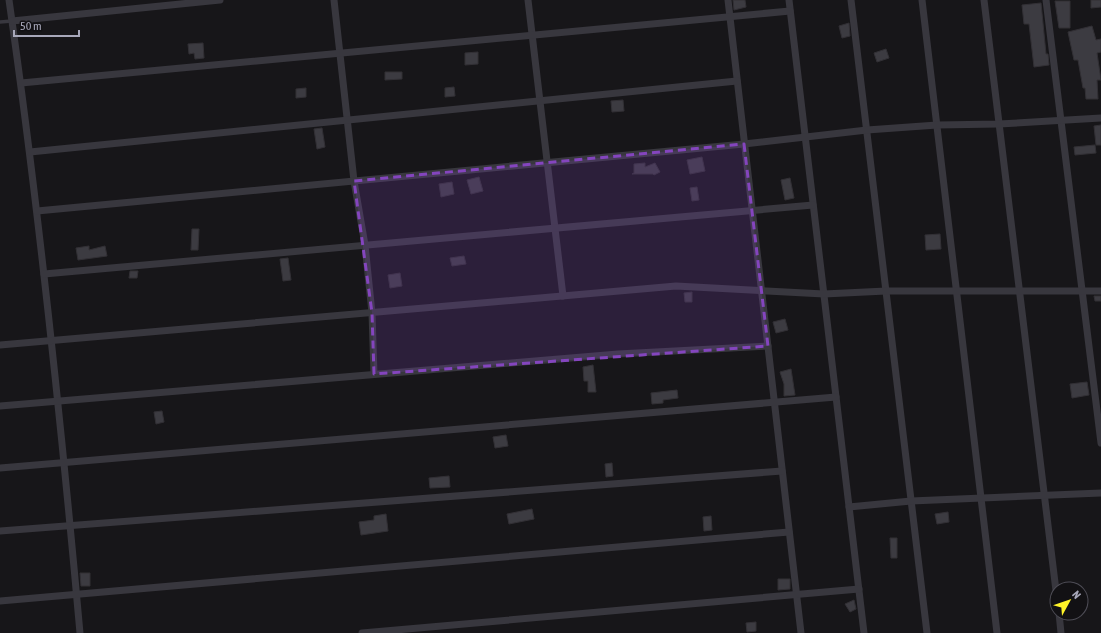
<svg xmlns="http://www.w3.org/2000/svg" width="1101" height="633" viewBox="0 0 1101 633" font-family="'Asap Condensed',sans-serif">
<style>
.building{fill:#3c3b41;stroke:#323035}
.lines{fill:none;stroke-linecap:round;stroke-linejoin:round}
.service{stroke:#38373e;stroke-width:3.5}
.minor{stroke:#38373e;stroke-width:7}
.marked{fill:#8445be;fill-opacity:0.2;stroke:#8445be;stroke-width:3;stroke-dasharray:8 5;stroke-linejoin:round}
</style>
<rect width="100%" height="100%" fill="#171619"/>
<g class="building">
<path d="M 733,0 L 745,0 L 746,7 L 734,10 Z"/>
<path d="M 1091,0 L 1101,0 L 1101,7 L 1091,8 Z"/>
<path d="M 1055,1 L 1070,1 L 1070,28 L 1059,28 Z"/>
<path d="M 1041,3 L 1046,54 L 1048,54 L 1049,65 L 1034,67 L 1029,24 L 1024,24 L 1022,5 Z"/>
<path d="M 849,23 L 850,36 L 842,38 L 839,26 Z"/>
<path d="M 1092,26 L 1096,40 L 1101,39 L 1101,52 L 1097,53 L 1101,80 L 1097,80 L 1098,99 L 1086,99 L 1085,88 L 1083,88 L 1078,60 L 1074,60 L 1068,32 Z"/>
<path d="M 203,43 L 204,58 L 195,59 L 194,53 L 189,54 L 188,44 Z"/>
<path d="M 886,49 L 889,58 L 877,62 L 874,53 Z"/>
<path d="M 478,52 L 478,64 L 465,65 L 465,53 Z"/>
<path d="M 385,72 L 402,72 L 402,79 L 385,80 Z"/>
<path d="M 454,87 L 455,96 L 445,97 L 445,88 Z"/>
<path d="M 306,88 L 306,97 L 296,98 L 296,89 Z"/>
<path d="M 623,100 L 624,111 L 612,112 L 611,101 Z"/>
<path d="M 1101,125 L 1101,145 L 1096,145 L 1094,126 Z"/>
<path d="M 322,128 L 325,147 L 317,149 L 314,129 Z"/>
<path d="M 1095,145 L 1096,153 L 1075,155 L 1074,147 Z"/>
<path d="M 702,157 L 705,171 L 690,174 L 687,160 Z"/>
<path d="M 645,163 L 645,167 L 655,163 L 660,172 L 654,175 L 653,174 L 632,174 L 634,173 L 634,164 Z"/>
<path d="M 479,177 L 483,191 L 471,194 L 467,180 Z"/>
<path d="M 790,178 L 794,198 L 785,200 L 781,180 Z"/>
<path d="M 452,182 L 454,194 L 441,197 L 439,184 Z"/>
<path d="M 697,187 L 699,200 L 692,201 L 690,188 Z"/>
<path d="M 192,229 L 199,229 L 198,250 L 191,250 Z"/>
<path d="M 940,234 L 941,249 L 926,250 L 925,235 Z"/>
<path d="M 89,246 L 89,250 L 105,246 L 107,256 L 78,260 L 76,248 Z"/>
<path d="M 464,256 L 466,264 L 452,266 L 450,258 Z"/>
<path d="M 288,258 L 291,280 L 283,281 L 280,259 Z"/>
<path d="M 130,271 L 138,271 L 137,278 L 129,278 Z"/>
<path d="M 400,273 L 402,286 L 390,288 L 388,275 Z"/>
<path d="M 692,292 L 692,302 L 685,302 L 684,293 Z"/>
<path d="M 1094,296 L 1101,296 L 1101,301 L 1095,301 Z"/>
<path d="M 785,319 L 788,330 L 776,333 L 773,322 Z"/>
<path d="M 593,365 L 596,392 L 588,392 L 588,381 L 584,381 L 583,367 Z"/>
<path d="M 791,369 L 795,395 L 784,396 L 784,384 L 780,372 Z"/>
<path d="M 1087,382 L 1089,395 L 1072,398 L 1070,384 Z"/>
<path d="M 677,390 L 678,398 L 663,400 L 663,403 L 652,404 L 651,393 Z"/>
<path d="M 162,411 L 164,422 L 156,424 L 154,412 Z"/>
<path d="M 506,435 L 508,446 L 495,448 L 493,437 Z"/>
<path d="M 612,463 L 613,476 L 606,477 L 605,464 Z"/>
<path d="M 449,476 L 450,487 L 430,488 L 429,478 Z"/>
<path d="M 532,509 L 534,519 L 509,524 L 507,514 Z"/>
<path d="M 948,512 L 949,522 L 937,524 L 935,514 Z"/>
<path d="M 386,514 L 388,531 L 361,535 L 359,522 L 374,520 L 374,516 Z"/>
<path d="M 711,516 L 712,530 L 704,531 L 703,517 Z"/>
<path d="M 890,538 L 897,538 L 897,558 L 891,558 Z"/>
<path d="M 80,573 L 90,573 L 90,586 L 81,586 Z"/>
<path d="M 778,579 L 790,579 L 790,589 L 778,590 Z"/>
<path d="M 854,600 L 856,609 L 850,612 L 845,604 Z"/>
<path d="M 756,622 L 756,631 L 747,632 L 746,623 Z"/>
</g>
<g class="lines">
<path class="service" d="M 0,22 L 12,21"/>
<g class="minor">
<path d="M 9,0 C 39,210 61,421 80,633"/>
<path d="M 334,0 L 354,181 L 365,245 L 372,313 L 374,374"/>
<path d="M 528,0 L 563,296"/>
<path d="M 728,0 L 801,633"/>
<path d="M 789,0 L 864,633"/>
<path d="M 851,0 L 927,633"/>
<path d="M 922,0 L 997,633"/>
<path d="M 984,0 L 1057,599"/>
<path d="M 1046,0 L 1101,443"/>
<path d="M 12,21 L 220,0"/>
<path d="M 21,83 L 790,11"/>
<path d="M 30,152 L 737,81"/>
<path d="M 37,211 L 744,144 L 867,130 L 937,125 L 999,124 L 1101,118"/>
<path d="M 44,274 L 813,205"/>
<path d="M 0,345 L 676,286 L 824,294 L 886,291 L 1101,291"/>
<path d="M 0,406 L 618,354 L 768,346"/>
<path d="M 0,468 L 836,397"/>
<path d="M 849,507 L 911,501 L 1101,493"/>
<path d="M 0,531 L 782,471"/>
<path d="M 0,601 L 789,532"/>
<path d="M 1059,613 L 1061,633"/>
<path d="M 362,633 L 859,589"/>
</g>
</g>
<path class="marked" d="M 744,144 L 768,346 L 374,374 L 372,313 L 354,181 Z"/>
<g transform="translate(1069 601) rotate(50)"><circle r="19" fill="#121114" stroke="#4e4d56"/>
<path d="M0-3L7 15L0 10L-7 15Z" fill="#fff328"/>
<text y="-6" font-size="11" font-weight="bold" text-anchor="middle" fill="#a8a8ba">N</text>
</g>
<path d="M14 30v6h65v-6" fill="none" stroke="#a8a8ba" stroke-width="2"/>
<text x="20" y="30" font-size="12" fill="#a8a8ba" stroke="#121114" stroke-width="3" paint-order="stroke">50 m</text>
</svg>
